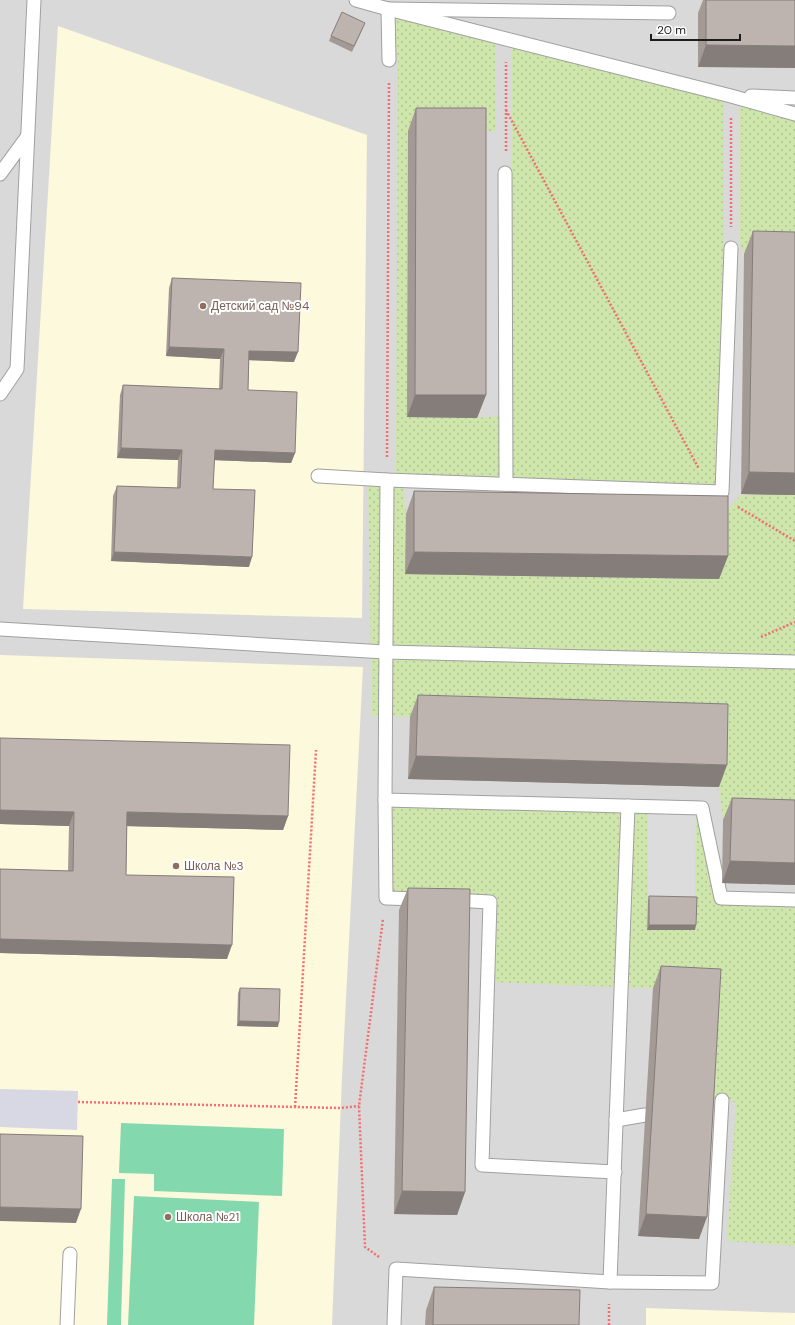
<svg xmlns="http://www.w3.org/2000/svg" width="795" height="1325" viewBox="0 0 795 1325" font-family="'DM Sans',sans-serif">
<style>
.residential{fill:#dad9d9}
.education{fill:#fdf9dc}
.grass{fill:url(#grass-dots)}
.pitch{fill:#84d8ae}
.parking{fill:#dcdcdc}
.plaza{fill:#d7d8e3}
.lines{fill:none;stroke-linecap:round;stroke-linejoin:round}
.lane-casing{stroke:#a0a0a0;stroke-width:15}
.path{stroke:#f16f71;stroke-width:2.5;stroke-dasharray:2 2;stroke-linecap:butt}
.lane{stroke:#fff;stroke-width:13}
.wall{fill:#a39a96}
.shaded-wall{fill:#847d7a}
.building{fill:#bdb3af;stroke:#847d7a}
.education-dot{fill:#8d6e63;stroke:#fff;stroke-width:1.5}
.labels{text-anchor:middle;stroke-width:4;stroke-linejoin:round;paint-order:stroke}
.education-label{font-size:12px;fill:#785e54;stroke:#fff;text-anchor:start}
</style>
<defs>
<pattern id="grass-dots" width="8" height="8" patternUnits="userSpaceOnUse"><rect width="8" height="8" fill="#cee5ab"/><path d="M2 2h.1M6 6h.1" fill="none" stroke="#b0c493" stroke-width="1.8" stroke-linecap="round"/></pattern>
</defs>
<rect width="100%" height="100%" fill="#ede8e3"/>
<rect class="residential" x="0" y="0" width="795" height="1325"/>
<g class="education">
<path d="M 58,26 L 367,135 L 362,618 L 23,609 Z"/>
<path d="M 0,655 L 363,667 L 342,1077 L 332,1325 L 0,1325 Z"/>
<path d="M 646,1308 L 795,1313 L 795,1325 L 646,1325 Z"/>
</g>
<g class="grass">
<path d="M 392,17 L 495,40 L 496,131 L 408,131 L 408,417 L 477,418 L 512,415 L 512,46 L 723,100 L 723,251 L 718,487 L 396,475 L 398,62 Z"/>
<path d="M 740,105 L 795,120 L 795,255 L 744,254 L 740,243 Z"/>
<path d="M 368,484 L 403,486 L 406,514 L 406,574 L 719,579 L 720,518 L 741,495 L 795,495 L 795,822 L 723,820 L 719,787 L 720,726 L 372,716 Z"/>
<path d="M 391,805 L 647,812 L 648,930 L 695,930 L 695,814 L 698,814 L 717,903 L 795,905 L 795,1246 L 727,1241 L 736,1102 L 707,1099 L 713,991 L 492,982 L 494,898 L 391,894 Z"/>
</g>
<g class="pitch">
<path d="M 121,1123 L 284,1129 L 282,1196 L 154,1191 L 154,1174 L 119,1173 Z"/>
<path d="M 112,1179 L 125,1179 L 121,1325 L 107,1325 Z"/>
<path d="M 134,1196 L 259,1202 L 254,1325 L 128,1325 Z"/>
</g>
<path class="parking" d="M 648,806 L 696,807 L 695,902 L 648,901 Z"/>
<path class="plaza" d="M 0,1089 L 78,1091 L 77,1130 L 0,1127 Z"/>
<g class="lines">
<g class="lane-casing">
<g id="lane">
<path d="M 356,0 L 388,9 L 731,96 L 795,114"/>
<path d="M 389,60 L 388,9 L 669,13"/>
<path d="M 751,96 L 795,98"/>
<path d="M 505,173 L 506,484"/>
<path d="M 0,174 L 27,137"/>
<path d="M 0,394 L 17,369 L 34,0"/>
<path d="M 318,476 L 387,480 L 722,492 L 731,248"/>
<path d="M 387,480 L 385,800 L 702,808 L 721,898 L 795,900"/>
<path d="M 0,629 L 385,652 L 795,662"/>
<path d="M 385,800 L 386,898 L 420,899"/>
<path d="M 453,900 L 490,902 L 482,1165 L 615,1172"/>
<path d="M 616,1120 L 645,1115"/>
<path d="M 610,1282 L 712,1283 L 722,1100"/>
<path d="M 67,1325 L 70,1254"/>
<path d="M 394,1325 L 396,1269 L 610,1282 L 628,806"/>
</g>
</g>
<g class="path">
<path d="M 506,110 L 699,469"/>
<path d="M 731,118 L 731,227"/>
<path d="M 506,151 L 506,62"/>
<path d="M 387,457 L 389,82"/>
<path d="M 738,507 L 795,541"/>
<path d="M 761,637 L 795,622"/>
<path d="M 78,1102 L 340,1108 L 359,1106"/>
<path d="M 295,1107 L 316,750"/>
<path d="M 379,1257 L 365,1247 L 359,1106 L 383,919"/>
<path d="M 609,1325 L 609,1304"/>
</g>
<use href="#lane" class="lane"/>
</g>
<g class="wall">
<path d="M 703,0 L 795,0 L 698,67 L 698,13 Z"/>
<path d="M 363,28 L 352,52 L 329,41 L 331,36 Z"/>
<path d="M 416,108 L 486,395 L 477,418 L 407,417 L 408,131 Z"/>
<path d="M 753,231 L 795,495 L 741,494 L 744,254 Z"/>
<path d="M 172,278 L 294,362 L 249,360 L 248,390 L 295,453 L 291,463 L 214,460 L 213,489 L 249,567 L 111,561 L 113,496 L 117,486 L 177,488 L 178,460 L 117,458 L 120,395 L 123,385 L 219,389 L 220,359 L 166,356 L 169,288 Z"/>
<path d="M 414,491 L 728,556 L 719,579 L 405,574 L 406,514 Z"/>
<path d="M 418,695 L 719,787 L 408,779 L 410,717 Z"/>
<path d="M 0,738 L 288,816 L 283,830 L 127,826 L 126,875 L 227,959 L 0,953 L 0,869 L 68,871 L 69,826 L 0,824 Z"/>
<path d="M 732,798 L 795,800 L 795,885 L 722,883 L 723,820 Z"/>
<path d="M 408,888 L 465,1192 L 457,1215 L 394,1214 L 399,910 Z"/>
<path d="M 649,896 L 695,930 L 647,930 L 648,901 Z"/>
<path d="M 661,966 L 699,1239 L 638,1236 L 653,988 Z"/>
<path d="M 240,988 L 278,1027 L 237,1026 L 238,993 Z"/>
<path d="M 434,1287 L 579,1325 L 425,1325 L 426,1310 Z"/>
</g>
<g class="shaded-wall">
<path d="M 706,45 L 795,46 L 795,68 L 698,67 Z"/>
<path d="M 169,347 L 224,349 L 220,359 L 166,356 Z"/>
<path d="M 249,351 L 298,352 L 294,362 L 246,360 Z"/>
<path d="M 415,395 L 486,395 L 477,418 L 407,417 Z"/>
<path d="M 121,448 L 182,450 L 178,460 L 117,458 Z"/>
<path d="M 215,450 L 295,453 L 291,463 L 211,460 Z"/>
<path d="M 749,472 L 795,473 L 795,495 L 741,494 Z"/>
<path d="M 114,552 L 252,557 L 249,567 L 111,561 Z"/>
<path d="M 414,552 L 728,556 L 719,579 L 405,574 Z"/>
<path d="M 416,756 L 727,765 L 719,787 L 408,779 Z"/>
<path d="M 0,810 L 74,812 L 69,826 L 0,824 Z"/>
<path d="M 127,812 L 288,816 L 283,830 L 122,826 Z"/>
<path d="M 730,861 L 795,863 L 795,885 L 722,883 Z"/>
<path d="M 649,925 L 696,925 L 695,930 L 647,930 Z"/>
<path d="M 0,939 L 232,945 L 227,959 L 0,953 Z"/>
<path d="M 239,1021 L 279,1022 L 278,1027 L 237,1026 Z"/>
<path d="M 402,1191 L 465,1192 L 457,1215 L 394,1214 Z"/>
<path d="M 0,1207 L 81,1209 L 76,1223 L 0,1221 Z"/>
<path d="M 646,1214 L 707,1217 L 699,1239 L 638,1236 Z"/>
</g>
<g class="building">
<path d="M 706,0 L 795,0 L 795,46 L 706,45 Z"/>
<path d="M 342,12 L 365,23 L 354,46 L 331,36 Z"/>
<path d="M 416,108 L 486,108 L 486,395 L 415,395 Z"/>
<path d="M 753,231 L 795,232 L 795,473 L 749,472 Z"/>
<path d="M 172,278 L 301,283 L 298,352 L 249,351 L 248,390 L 297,392 L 295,453 L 215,450 L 213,489 L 255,490 L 252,557 L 114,552 L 117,486 L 180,488 L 182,450 L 121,448 L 123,385 L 222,389 L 224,349 L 169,347 Z"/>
<path d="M 414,491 L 728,496 L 728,556 L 414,552 Z"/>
<path d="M 418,695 L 728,704 L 727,765 L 416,756 Z"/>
<path d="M 0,738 L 290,745 L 288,816 L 127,812 L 126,875 L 234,877 L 232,945 L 0,939 L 0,869 L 73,871 L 74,812 L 0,810 Z"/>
<path d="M 732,798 L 795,800 L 795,863 L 730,861 Z"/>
<path d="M 408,888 L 470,889 L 465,1192 L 402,1191 Z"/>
<path d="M 649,896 L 697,897 L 696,925 L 649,925 Z"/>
<path d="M 661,966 L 721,969 L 707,1217 L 646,1214 Z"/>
<path d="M 240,988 L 280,989 L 279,1022 L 239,1021 Z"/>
<path d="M 0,1134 L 83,1136 L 81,1209 L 0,1207 Z"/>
<path d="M 434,1287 L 580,1290 L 579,1325 L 433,1325 Z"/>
</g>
<g class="education-dot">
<circle cx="203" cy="306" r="4"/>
<circle cx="176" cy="866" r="4"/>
<circle cx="168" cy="1217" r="4"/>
</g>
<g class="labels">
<g class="education-label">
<text x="211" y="310">Детский сад №94</text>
<text x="184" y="870">Школа №3</text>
<text x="176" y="1221">Школа №21</text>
</g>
</g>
<path d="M651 34v6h89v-6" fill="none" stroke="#1c1c1c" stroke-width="2"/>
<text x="657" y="34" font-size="12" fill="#1c1c1c" stroke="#ffffff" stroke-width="3" paint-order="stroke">20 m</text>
</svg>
